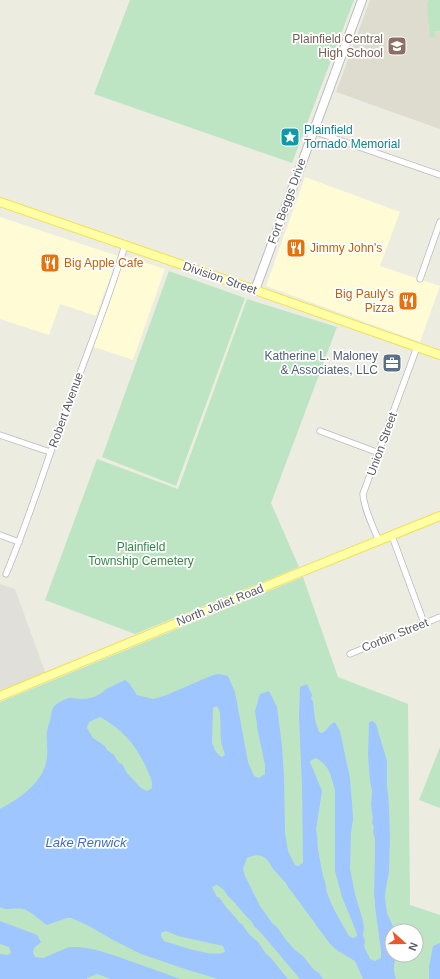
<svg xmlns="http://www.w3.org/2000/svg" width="440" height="979" viewBox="0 0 440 979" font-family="Helvetica,sans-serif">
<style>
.commercial{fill:#fefbd5}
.industrial{fill:#e0dfd9}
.education{fill:#dddccf}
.green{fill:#bde5c4;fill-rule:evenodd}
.water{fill:#9fc6ff;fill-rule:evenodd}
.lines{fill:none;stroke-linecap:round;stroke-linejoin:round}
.street-casing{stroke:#b9bac0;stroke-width:7}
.secondary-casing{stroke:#babcc3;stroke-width:10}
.primary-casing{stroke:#f2df56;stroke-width:10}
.street{stroke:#fff;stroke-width:5.5}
.secondary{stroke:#fff;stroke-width:8}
.primary{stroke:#ffffa4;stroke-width:8}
.labels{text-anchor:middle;stroke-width:3.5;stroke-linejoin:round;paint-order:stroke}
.education-label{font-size:12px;fill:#785e54;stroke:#fff;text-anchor:end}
.culture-label{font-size:12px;fill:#0d838f;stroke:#fff;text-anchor:start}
.street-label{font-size:12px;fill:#5a5c62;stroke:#fff}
.food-label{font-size:12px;fill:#c56008;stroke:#fff;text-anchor:start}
.service-label{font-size:12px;fill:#4e5e75;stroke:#fff;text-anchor:end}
.park-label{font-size:12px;fill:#358646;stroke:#fff}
.water-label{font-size:13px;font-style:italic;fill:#426cc3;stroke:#fff}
</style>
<rect width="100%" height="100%" fill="#edece1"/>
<g class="commercial">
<path d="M 305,177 L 400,212 L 380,266 L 440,286 L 420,342 L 266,286 Z"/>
<path d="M 0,217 L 118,256 L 96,316 L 60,304 L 49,335 L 0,319 Z"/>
<path d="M 124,256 L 165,269 L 133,360 L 91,346 Z"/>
</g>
<path class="industrial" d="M 0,584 L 15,589 L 45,672 L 0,691 Z"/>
<path class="education" d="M 370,0 L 440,0 L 440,129 L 336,92 Z"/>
<g class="green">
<path d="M 130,0 L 354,0 L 292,163 L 94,94 Z"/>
<path d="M 429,0 L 440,0 L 440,31 L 434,31 L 435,37 L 430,38 L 427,3 Z"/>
<path d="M 169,271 L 245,298 L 176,486 L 102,457 Z"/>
<path d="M 247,299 L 337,327 L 271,503 L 299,567 L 135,634 L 45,600 L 97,459 L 178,489 Z"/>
<path d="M 303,577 L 338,677 L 408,704 L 410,905 L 440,915 L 440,979 L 0,979 L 0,702 ZM 392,931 L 416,931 L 416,955 L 392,955 Z"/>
<path d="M 440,747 L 440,808 L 419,800 Z"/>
</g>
<g class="water">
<path d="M 219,674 L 228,676 L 235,692 L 248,762 L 254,776 L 259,778 L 265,774 L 265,765 L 257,727 L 257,724 L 255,711 L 260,694 L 269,691 L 277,707 L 282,746 L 284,778 L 285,833 L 288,851 L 295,865 L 298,866 L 303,863 L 302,786 L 299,716 L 300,687 L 307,684 L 312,695 L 311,699 L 313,701 L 315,720 L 319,732 L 322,733 C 328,730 328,725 335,722 L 340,731 L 344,750 L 350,778 L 352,803 L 353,819 L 351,833 L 350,869 L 355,894 L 363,921 L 364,928 L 363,935 L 365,941 L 364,946 L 370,959 L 375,961 L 381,958 L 381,951 L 375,906 L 375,901 L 374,895 L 375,857 L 375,839 L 373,832 L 374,827 L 372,823 L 373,817 L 372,814 L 371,805 L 372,791 L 370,780 L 368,755 L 369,722 L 373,721 L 376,724 L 387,761 L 387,787 C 388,791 389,803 389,807 L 390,838 L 389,872 L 386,888 L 385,898 L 387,913 L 395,931 L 392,931 L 392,955 L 397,955 C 393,963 393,971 396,979 L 363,979 L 355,961 L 338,951 L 330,944 L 292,892 C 288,888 288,886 285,882 C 281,878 278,874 274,870 C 272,868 271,865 269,862 C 263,854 255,854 247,858 L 243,869 L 245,876 L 260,906 L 273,924 L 277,927 L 286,940 L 295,950 L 303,956 L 314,970 L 319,973 L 322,978 L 324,979 L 300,979 L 262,934 L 254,926 L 251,921 L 244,914 L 235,903 L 227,895 L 224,890 L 217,885 L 212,887 L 217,897 L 219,897 L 226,907 L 236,918 L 240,923 L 242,924 L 249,934 L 258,942 L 266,954 L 270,957 L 288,979 L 218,979 L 188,970 L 141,954 L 115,941 L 87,925 L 71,918 L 67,918 L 47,925 C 39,920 32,912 23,909 C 17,908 12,909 6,909 C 4,909 2,908 0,907 L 0,809 C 20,798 46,781 47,756 C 48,748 46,739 47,731 C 48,726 50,721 51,716 C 51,714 52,710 53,708 C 55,704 64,699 69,698 C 72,697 77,699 81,699 C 89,699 100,696 106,689 L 125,680 L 129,683 L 137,695 L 153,699 L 164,696 L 213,675 ZM 217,706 L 220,712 L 221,742 L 225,755 L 222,757 C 216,754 214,748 212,742 L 213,708 ZM 100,717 C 123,730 135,744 146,767 C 149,775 153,780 152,788 L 147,791 L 141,788 L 127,773 L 122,764 L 119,763 L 114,755 L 107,750 L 105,746 L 93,738 L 87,728 L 89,722 ZM 316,758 C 331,767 330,775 335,790 L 335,871 L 342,897 L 356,931 L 357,936 L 353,938 L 349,936 C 343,925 326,898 326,886 C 322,873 320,861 318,849 C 317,842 318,836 316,830 L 322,791 L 310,762 L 310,761 ZM 166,931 L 178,936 L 223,946 L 225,952 C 212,958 177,945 164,941 L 161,936 L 161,933 Z"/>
<path d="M 0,921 L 37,935 L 41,942 L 34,948 L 33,952 L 35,957 L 43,958 L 69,947 C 91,946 110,954 130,961 C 147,967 164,973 180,979 L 111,979 L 97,974 L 87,978 L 87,979 L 0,979 L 0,954 L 7,955 L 11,953 L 9,947 L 0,944 Z"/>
<path d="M 440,943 L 440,979 L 429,979 L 429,967 L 433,946 Z"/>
</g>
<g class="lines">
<g class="street-casing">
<g id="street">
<path d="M 313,131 L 440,175"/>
<path d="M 420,279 L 440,222"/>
<path d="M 320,431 L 379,453"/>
<path d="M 0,435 L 50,452"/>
<path d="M 0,535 L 19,542"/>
<path d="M 392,536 L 424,623"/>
<path d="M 379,541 C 373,527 364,509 363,494 L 417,347"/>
<path d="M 6,574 C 26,527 41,479 58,431 C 81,370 106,308 125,245"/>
<path d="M 350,654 L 440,617"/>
</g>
</g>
<g class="secondary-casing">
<path id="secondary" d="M 255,290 L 362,0"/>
</g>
<g class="primary-casing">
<g id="primary">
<path d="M 0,202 L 255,290 L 440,355"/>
<path d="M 0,696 L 291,576 L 440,516"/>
</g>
</g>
<use href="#street" class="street"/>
<use href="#secondary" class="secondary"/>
<use href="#primary" class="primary"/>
</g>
<defs>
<g id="school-square" transform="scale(1)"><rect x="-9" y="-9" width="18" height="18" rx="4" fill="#8d6e63" stroke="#fff"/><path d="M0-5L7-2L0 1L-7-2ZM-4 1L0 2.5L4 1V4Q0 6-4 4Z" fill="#fff"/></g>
<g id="sight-square" transform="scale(1)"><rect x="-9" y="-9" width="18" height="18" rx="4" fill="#0f9aa8" stroke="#fff"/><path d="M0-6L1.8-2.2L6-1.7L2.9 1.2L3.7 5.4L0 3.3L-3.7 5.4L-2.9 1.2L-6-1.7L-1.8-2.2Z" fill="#fff"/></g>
<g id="restaurant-square" transform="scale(1)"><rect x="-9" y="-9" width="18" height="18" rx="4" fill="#e8710a" stroke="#fff"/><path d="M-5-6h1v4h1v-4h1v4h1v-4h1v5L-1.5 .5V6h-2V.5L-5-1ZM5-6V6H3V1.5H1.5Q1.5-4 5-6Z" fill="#fff"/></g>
<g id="office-square" transform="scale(1)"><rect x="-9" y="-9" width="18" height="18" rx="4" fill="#5c6f8a" stroke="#fff"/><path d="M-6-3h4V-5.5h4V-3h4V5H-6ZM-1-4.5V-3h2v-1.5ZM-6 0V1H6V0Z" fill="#fff"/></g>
</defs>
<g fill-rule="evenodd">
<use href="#school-square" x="397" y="46"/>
<use href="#sight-square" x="290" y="137"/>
<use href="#restaurant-square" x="296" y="248"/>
<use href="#restaurant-square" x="50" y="263"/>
<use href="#restaurant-square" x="408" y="301"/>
<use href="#office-square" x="392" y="363"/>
</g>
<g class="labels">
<g class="education-label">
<text x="383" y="43">Plainfield Central<tspan x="383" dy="14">High School</tspan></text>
</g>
<g class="culture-label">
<text x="304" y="134">Plainfield<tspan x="304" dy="14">Tornado Memorial</tspan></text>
</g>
<g class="street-label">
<text transform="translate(287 201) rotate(-70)" y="4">Fort Beggs Drive</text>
<text transform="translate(220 278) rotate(19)" y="4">Division Street</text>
<text transform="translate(66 410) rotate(-70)" y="4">Robert Avenue</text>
<text transform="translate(382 444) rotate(-70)" y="4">Union Street</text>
<text transform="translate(220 605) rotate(-22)" y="4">North Joliet Road</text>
<text transform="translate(395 635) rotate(-22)" y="4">Corbin Street</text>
</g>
<g class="food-label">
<text x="310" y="252">Jimmy John's</text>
<text x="64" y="267">Big Apple Cafe</text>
<text x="394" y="298" text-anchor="end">Big Pauly's<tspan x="394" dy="14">Pizza</tspan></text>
</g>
<g class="service-label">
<text x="378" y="360">Katherine L. Maloney<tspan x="378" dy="14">&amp; Associates, LLC</tspan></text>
</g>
<g class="park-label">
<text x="141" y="551">Plainfield<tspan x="141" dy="14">Township Cemetery</tspan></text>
</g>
<g class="water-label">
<text x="86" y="847">Lake Renwick</text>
</g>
</g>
<g transform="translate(404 943) rotate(111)"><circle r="19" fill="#ffffff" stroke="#bdbec0"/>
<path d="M0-3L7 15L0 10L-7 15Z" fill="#e9582b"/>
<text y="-6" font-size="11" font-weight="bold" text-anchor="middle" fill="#5a5c62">N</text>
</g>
</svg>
